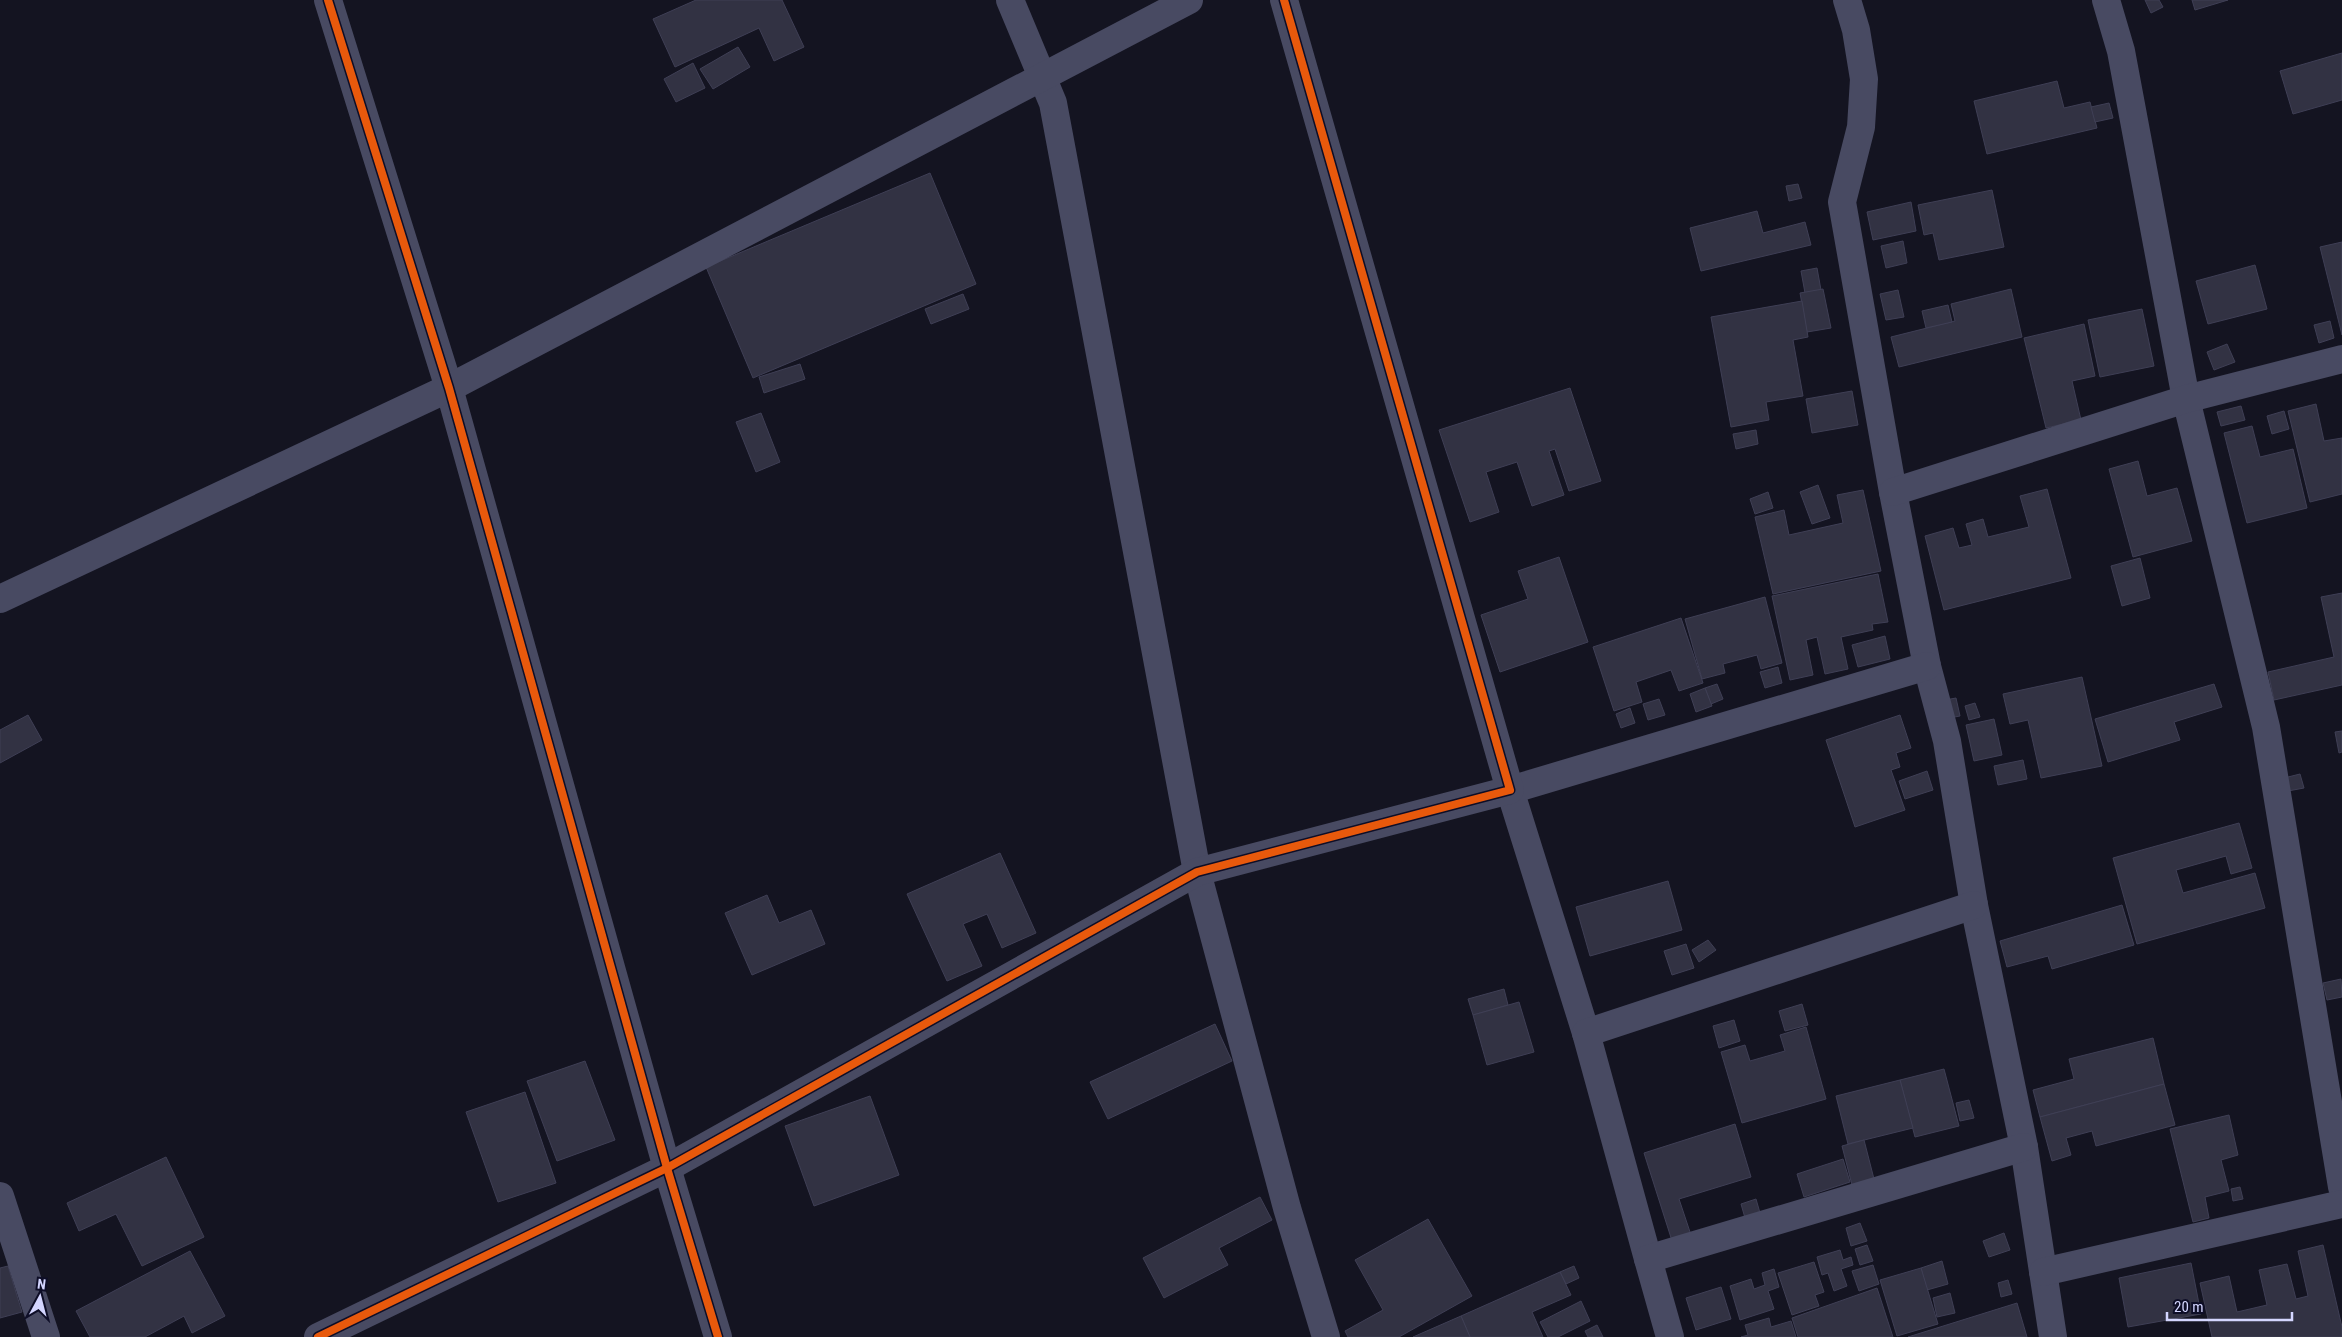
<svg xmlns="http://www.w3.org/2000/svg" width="2342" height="1337" viewBox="0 0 2342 1337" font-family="'Roboto Condensed',sans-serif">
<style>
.building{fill:#323243;stroke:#3f3f55}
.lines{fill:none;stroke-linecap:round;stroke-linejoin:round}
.street{stroke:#484a62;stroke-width:28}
.cycleway-casing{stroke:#0e0e27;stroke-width:11}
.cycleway{stroke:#e8590c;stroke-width:8}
</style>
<rect width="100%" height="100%" fill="#141421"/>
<g class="building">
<path d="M 696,0 L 782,0 L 804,47 L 774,61 L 759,28 L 675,67 L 653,19 Z"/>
<path d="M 2145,0 L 2159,0 L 2163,7 L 2151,13 Z"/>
<path d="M 2192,0 L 2228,0 L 2195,10 Z"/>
<path d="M 738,47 L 750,67 L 713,89 L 700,69 Z"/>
<path d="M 2342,53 L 2342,100 L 2293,114 L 2280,71 Z"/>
<path d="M 693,63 L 705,88 L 676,102 L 664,79 Z"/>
<path d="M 2057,81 L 2064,108 L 2090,102 L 2097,128 L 1987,154 L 1974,101 Z"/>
<path d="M 2109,103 L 2113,118 L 2095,122 L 2091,107 Z"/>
<path d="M 930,173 L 976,284 L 753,378 L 706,267 Z"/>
<path d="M 1798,184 L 1802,198 L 1789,201 L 1786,186 Z"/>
<path d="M 1992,190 L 2004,247 L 1939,260 L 1933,233 L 1924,235 L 1918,205 Z"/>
<path d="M 1911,202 L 1916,231 L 1873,240 L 1867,212 Z"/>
<path d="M 1757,211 L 1763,233 L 1805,222 L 1811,245 L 1701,271 L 1690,228 Z"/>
<path d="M 1903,241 L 1907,263 L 1886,268 L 1881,246 Z"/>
<path d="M 2342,242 L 2342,335 L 2320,247 Z"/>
<path d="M 2255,265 L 2267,309 L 2208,324 L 2196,281 Z"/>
<path d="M 1817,268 L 1821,290 L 1805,293 L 1801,271 Z"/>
<path d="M 1823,289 L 1831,328 L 1807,332 L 1800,293 Z"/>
<path d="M 2011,289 L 2022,337 L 1899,367 L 1891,337 L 1955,321 L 1951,304 Z"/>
<path d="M 1898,290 L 1904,317 L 1886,320 L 1880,294 Z"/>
<path d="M 963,294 L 969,309 L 931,324 L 925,309 Z"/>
<path d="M 1802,301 L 1808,337 L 1793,340 L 1803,396 L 1766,402 L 1769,420 L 1731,427 L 1711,317 Z"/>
<path d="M 1948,305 L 1952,322 L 1926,328 L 1922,311 Z"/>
<path d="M 2142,309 L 2154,366 L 2100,377 L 2088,320 Z"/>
<path d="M 2330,321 L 2334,338 L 2319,343 L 2314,325 Z"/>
<path d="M 2084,324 L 2095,376 L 2072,381 L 2081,420 L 2046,428 L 2024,338 Z"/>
<path d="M 2227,344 L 2235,362 L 2214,370 L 2207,352 Z"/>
<path d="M 800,364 L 805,379 L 764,393 L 759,377 Z"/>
<path d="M 1570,388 L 1601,481 L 1569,491 L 1555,449 L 1549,451 L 1564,495 L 1532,506 L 1517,462 L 1486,472 L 1499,512 L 1470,522 L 1439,430 Z"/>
<path d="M 1852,391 L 1858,425 L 1812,433 L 1806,399 Z"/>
<path d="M 2316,404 L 2324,441 L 2342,438 L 2342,494 L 2310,502 L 2288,411 Z"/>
<path d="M 2241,406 L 2245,420 L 2221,426 L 2217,412 Z"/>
<path d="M 2284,411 L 2289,429 L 2272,434 L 2267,416 Z"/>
<path d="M 761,413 L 780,462 L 756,472 L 736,422 Z"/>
<path d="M 2252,426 L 2260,457 L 2293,449 L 2307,508 L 2247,523 L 2224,433 Z"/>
<path d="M 1756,430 L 1758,444 L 1736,449 L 1733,434 Z"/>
<path d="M 2138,461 L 2147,496 L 2177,488 L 2192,541 L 2133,557 L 2109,469 Z"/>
<path d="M 1818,485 L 1830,518 L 1812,524 L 1800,492 Z"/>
<path d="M 2047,489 L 2071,578 L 1944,610 L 1925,536 L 1953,528 L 1959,548 L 1972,545 L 1966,524 L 1983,519 L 1988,537 L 2029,527 L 2020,496 Z"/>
<path d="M 1863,490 L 1881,571 L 1773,594 L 1755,517 L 1784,510 L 1789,535 L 1843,523 L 1837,495 Z"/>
<path d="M 1768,492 L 1773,508 L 1755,514 L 1750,499 Z"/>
<path d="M 1559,557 L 1588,642 L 1500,672 L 1481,615 L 1528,599 L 1518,571 Z"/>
<path d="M 2140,558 L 2150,598 L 2122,606 L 2111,566 Z"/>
<path d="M 1878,574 L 1888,622 L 1872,624 L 1873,630 L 1841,637 L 1848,669 L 1825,674 L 1817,637 L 1806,640 L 1813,675 L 1790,680 L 1772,596 Z"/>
<path d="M 2342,593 L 2342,685 L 2274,700 L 2268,672 L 2334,657 L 2321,597 Z"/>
<path d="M 1765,597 L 1782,663 L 1761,669 L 1757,655 L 1723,664 L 1725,673 L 1702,679 L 1685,619 Z"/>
<path d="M 1681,618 L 1703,683 L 1679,691 L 1671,670 L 1636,682 L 1642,702 L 1614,711 L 1593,647 Z"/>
<path d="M 1885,636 L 1890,659 L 1858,667 L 1852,645 Z"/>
<path d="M 1778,667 L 1782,683 L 1765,688 L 1760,672 Z"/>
<path d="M 2082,677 L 2102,766 L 2041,778 L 2028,720 L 2010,724 L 2003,694 Z"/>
<path d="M 1717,684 L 1723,699 L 1711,704 L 1705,688 Z"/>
<path d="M 2214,684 L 2222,707 L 2174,722 L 2180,740 L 2108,762 L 2095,719 Z"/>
<path d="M 1705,688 L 1712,706 L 1696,712 L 1690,694 Z"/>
<path d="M 1956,698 L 1960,716 L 1949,718 L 1945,700 Z"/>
<path d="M 1659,699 L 1665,715 L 1648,720 L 1643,704 Z"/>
<path d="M 1975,703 L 1980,717 L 1969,720 L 1965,706 Z"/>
<path d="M 1630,708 L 1635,723 L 1621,728 L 1616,714 Z"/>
<path d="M 28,715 L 42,740 L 0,763 L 0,730 Z"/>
<path d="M 1900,715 L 1911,748 L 1896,753 L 1900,767 L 1891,770 L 1905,810 L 1855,827 L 1826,740 Z"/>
<path d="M 1994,719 L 2002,755 L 1974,761 L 1966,725 Z"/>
<path d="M 2342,731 L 2342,752 L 2339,753 L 2335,732 Z"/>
<path d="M 2023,760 L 2027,779 L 1998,785 L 1994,766 Z"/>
<path d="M 1927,771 L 1933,790 L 1905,799 L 1899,781 Z"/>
<path d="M 2300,774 L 2304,788 L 2288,791 L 2284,778 Z"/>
<path d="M 2239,823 L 2252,868 L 2231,874 L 2226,856 L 2176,870 L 2183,893 L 2255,873 L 2265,908 L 2137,944 L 2113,858 Z"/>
<path d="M 1000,853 L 1036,933 L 1002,948 L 987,914 L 963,924 L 982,966 L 947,981 L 907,894 Z"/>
<path d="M 1668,881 L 1682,930 L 1590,956 L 1576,907 Z"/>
<path d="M 767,895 L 779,923 L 811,910 L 825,944 L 752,975 L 725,913 Z"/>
<path d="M 2122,905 L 2134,945 L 2052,969 L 2048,956 L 2007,967 L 2000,941 Z"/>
<path d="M 1708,940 L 1716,950 L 1699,962 L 1692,950 Z"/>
<path d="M 1686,944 L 1694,968 L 1672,975 L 1664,951 Z"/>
<path d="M 2341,979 L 2342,997 L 2327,1000 L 2323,983 Z"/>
<path d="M 1504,989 L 1508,1005 L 1473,1015 L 1468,999 Z"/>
<path d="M 1519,1002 L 1534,1052 L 1487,1065 L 1473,1015 Z"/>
<path d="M 1802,1004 L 1808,1025 L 1785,1031 L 1779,1011 Z"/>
<path d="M 1734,1020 L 1740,1041 L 1719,1048 L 1713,1026 Z"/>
<path d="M 1215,1024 L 1232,1061 L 1108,1119 L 1090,1082 Z"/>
<path d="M 1806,1027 L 1826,1099 L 1742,1123 L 1721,1052 L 1745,1045 L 1750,1061 L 1785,1051 L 1780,1035 Z"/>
<path d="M 2153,1038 L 2164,1084 L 2040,1117 L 2033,1090 L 2074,1079 L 2069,1059 Z"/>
<path d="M 585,1061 L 615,1140 L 557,1161 L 527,1081 Z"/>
<path d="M 1944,1069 L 1959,1126 L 1915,1137 L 1900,1080 Z"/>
<path d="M 1900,1080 L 1913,1128 L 1848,1144 L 1836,1096 Z"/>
<path d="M 2164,1084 L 2175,1125 L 2096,1146 L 2092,1131 L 2066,1138 L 2071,1155 L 2052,1161 L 2040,1117 Z"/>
<path d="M 525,1092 L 556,1183 L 498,1202 L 466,1112 Z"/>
<path d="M 870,1096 L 899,1175 L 814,1206 L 785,1126 Z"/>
<path d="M 1969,1100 L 1974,1118 L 1960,1121 L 1956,1103 Z"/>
<path d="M 2229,1115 L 2238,1155 L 2221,1160 L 2229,1191 L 2205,1197 L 2209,1218 L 2193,1222 L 2170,1129 Z"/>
<path d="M 1735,1124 L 1751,1177 L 1679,1199 L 1692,1238 L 1673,1244 L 1644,1153 Z"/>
<path d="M 1864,1140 L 1874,1179 L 1852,1185 L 1842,1146 Z"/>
<path d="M 166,1157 L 204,1237 L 142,1266 L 116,1214 L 79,1231 L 67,1203 Z"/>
<path d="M 1843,1159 L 1850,1182 L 1804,1197 L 1797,1174 Z"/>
<path d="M 2240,1187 L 2243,1199 L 2233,1201 L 2231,1189 Z"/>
<path d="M 1260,1197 L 1272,1220 L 1219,1248 L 1228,1265 L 1164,1298 L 1143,1258 Z"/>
<path d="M 1756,1199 L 1760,1213 L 1745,1218 L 1741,1204 Z"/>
<path d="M 1428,1219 L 1472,1296 L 1399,1337 L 1348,1337 L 1345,1331 L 1383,1310 L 1355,1260 Z"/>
<path d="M 1860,1223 L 1867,1241 L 1851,1246 L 1846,1228 Z"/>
<path d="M 2004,1233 L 2010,1250 L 1989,1257 L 1983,1241 Z"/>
<path d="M 1867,1245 L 1873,1261 L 1860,1265 L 1855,1249 Z"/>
<path d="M 2323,1245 L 2342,1327 L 2342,1337 L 2212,1337 L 2200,1283 L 2229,1276 L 2237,1312 L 2267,1305 L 2259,1270 L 2287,1264 L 2296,1299 L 2308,1296 L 2298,1251 Z"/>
<path d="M 1840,1250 L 1843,1260 L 1851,1257 L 1853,1265 L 1841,1269 L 1847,1286 L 1834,1291 L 1828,1273 L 1822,1275 L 1817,1257 Z"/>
<path d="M 190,1251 L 225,1316 L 192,1333 L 184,1316 L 145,1337 L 90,1337 L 76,1311 Z"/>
<path d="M 1942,1261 L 1948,1284 L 1927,1290 L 1921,1268 Z"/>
<path d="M 1814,1262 L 1824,1292 L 1815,1295 L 1819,1306 L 1792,1315 L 1778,1273 Z"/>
<path d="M 2191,1263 L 2201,1314 L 2128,1327 L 2119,1278 Z"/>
<path d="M 1873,1265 L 1879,1284 L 1859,1291 L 1852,1271 Z"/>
<path d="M 8,1266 L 22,1312 L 0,1318 L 0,1268 Z"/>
<path d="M 1574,1266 L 1579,1278 L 1566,1284 L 1560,1272 Z"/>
<path d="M 1921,1268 L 1938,1324 L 1897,1336 L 1880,1280 Z"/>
<path d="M 1774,1269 L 1779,1287 L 1768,1291 L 1774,1309 L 1740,1320 L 1730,1286 L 1751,1279 L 1754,1289 L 1765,1285 L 1762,1273 Z"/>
<path d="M 1560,1272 L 1571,1295 L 1532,1312 L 1543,1337 L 1470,1337 L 1461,1316 Z"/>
<path d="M 2008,1280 L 2012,1294 L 2001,1297 L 1998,1283 Z"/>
<path d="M 1721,1287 L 1731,1319 L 1696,1330 L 1686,1298 Z"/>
<path d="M 1877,1288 L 1893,1337 L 1798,1337 L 1792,1318 Z"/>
<path d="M 1950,1293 L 1955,1313 L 1937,1317 L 1933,1298 Z"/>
<path d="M 1581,1301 L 1590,1321 L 1558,1337 L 1548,1337 L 1540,1322 Z"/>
<path d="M 2017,1303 L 2027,1337 L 1908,1337 Z"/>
<path d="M 1461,1316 L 1470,1337 L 1413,1337 Z"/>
<path d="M 1769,1318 L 1771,1327 L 1791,1321 L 1796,1337 L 1741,1337 L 1748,1335 L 1745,1325 Z"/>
<path d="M 1597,1325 L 1603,1337 L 1588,1337 L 1585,1331 Z"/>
</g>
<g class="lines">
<g class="street">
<path d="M 328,0 L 449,388 L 667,1168 L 718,1337"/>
<path d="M 1010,0 L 1053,103 L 1197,872 L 1287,1208 L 1326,1337"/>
<path d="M 1847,0 L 1856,30 L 1864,79 L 1861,127 L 1842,202 L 1893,492 L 1927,666 L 1947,741 L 1974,905 L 2024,1147 L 2053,1337"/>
<path d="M 2106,0 L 2121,51 L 2186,399 L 2266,727 L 2342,1187"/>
<path d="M 1893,492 L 2186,399 L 2342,359"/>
<path d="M 0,599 L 449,388 L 1189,0"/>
<path d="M 1586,1033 L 1510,790 L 1927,666"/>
<path d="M 0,1196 L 46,1337"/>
<path d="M 1648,1259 L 1586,1033 L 1974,905"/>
<path d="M 2043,1272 L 2342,1204"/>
<path d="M 318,1337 L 667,1168 L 1197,872 L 1510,790 L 1284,0"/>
<path d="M 1670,1337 L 1648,1259 L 2024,1147"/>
</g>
<g class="cycleway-casing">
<g id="cycleway">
<path d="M 328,0 L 449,388 L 667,1168 L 718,1337"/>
<path d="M 318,1337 L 667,1168 L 1197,872 L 1510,790 L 1284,0"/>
</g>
</g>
<use href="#cycleway" class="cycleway"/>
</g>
<g transform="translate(40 1297) rotate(7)" stroke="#0e0e27" stroke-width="4" paint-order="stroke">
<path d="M0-4L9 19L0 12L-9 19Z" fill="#d4d6ff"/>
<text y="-8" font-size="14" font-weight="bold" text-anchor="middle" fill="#d4d6ff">N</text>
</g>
<path d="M2167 1312v8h125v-8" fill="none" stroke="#d4d6ff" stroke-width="2.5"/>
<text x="2174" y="1312" font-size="15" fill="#d4d6ff" stroke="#0e0e27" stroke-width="4" paint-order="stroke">20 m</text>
</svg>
